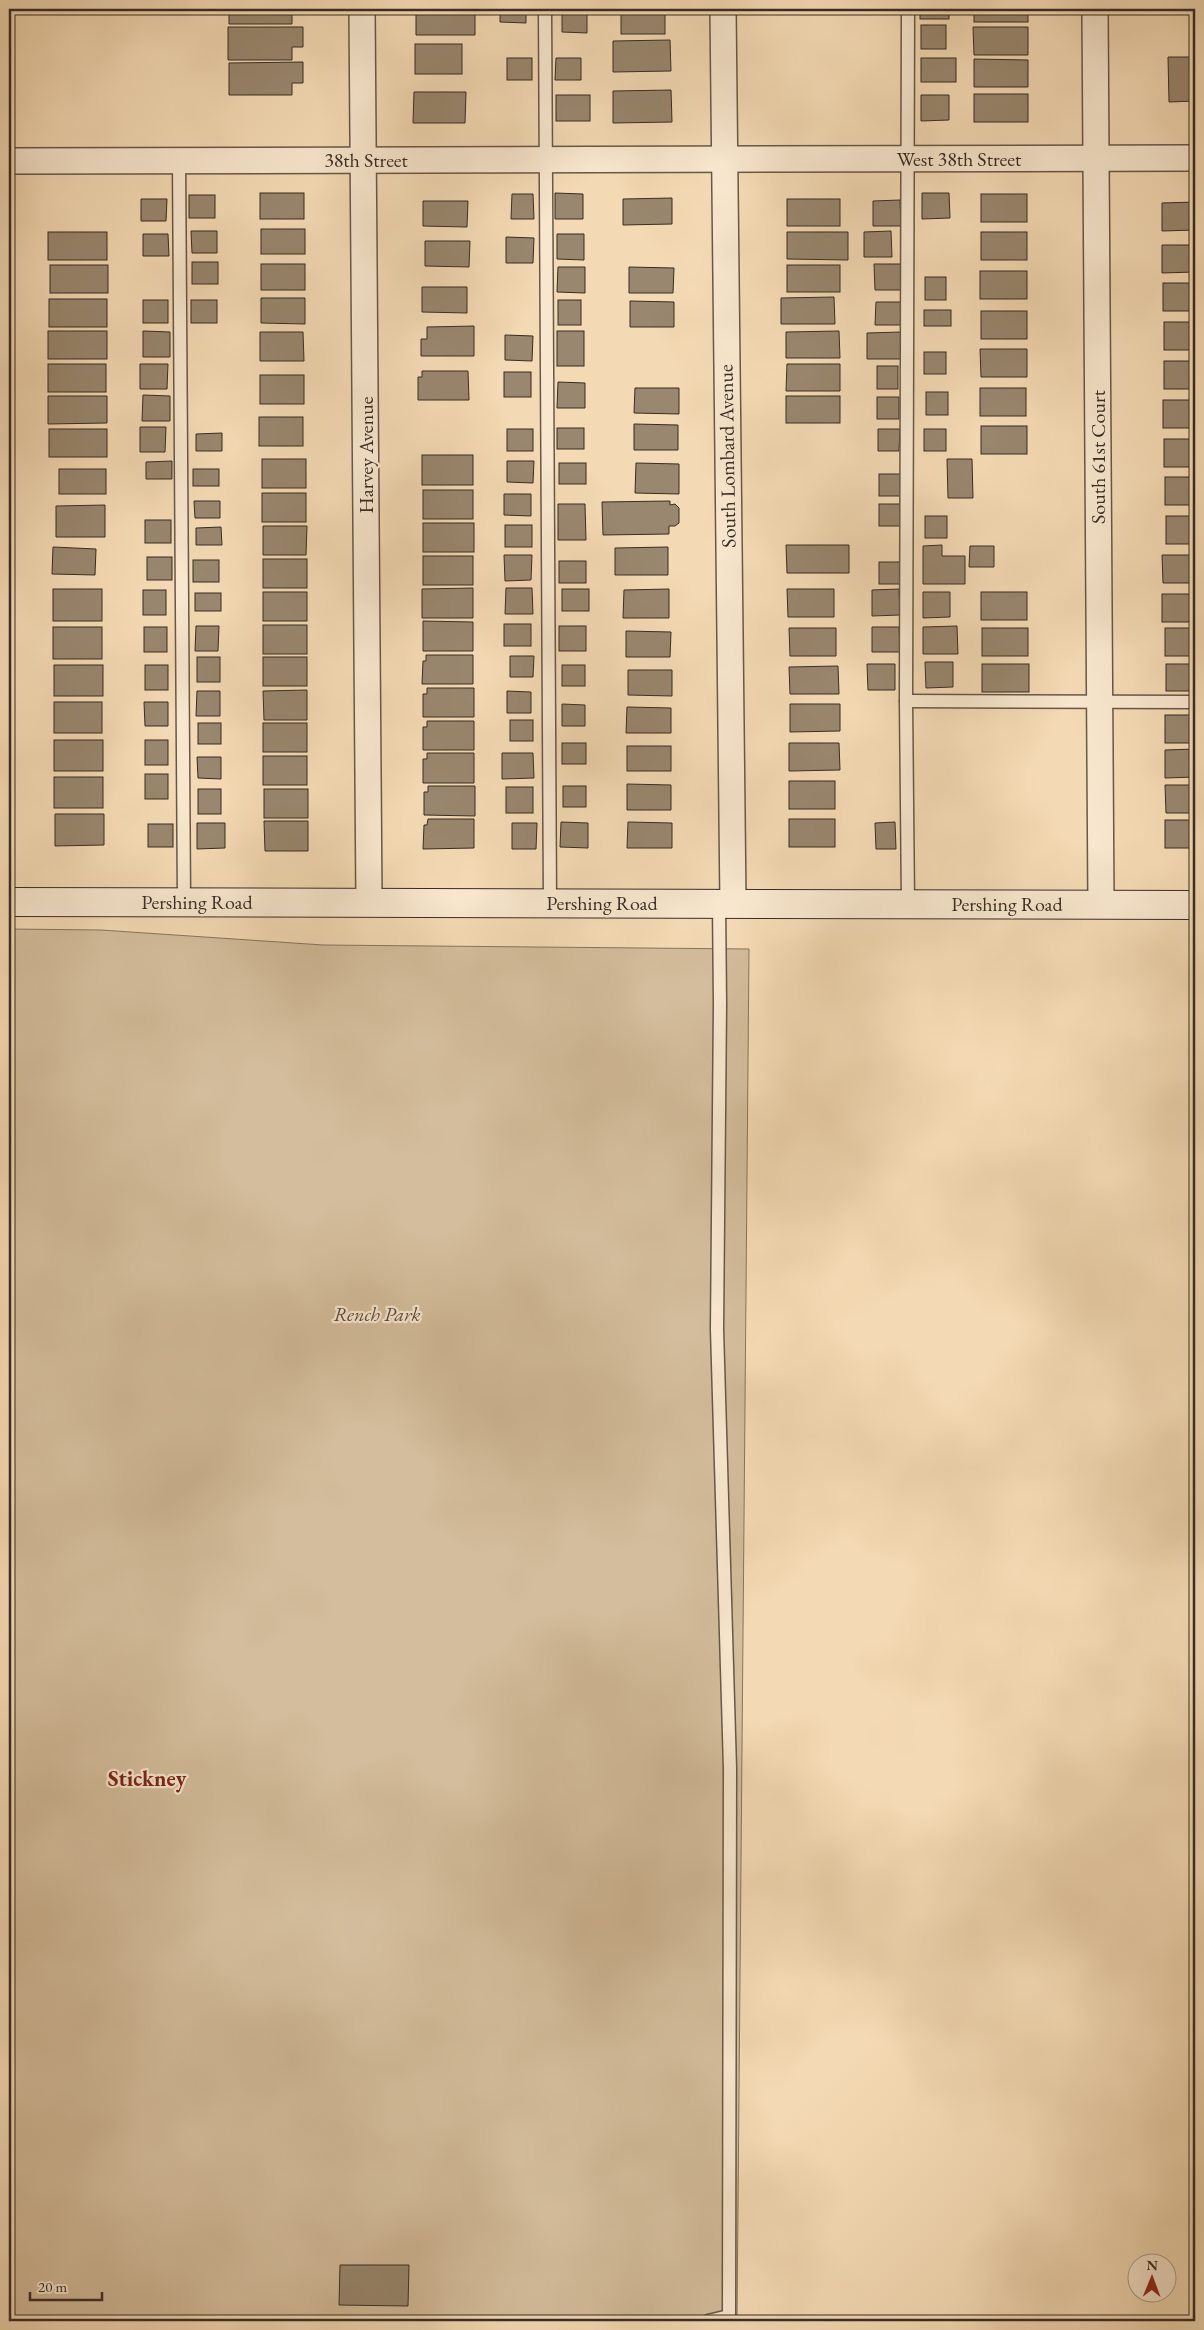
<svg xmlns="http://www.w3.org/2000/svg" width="1204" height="2330" viewBox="0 0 1204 2330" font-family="'EB Garamond',serif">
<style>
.green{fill:#d4bd9c;stroke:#867560}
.building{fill:#99876f;stroke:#372d25}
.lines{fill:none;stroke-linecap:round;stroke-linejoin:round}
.service-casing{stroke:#665849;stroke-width:15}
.minor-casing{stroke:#665849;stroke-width:28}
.secondary-casing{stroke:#372d25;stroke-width:30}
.service{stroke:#f8e7ce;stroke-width:12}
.minor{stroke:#f8e7ce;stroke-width:25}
.secondary{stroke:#f8e7ce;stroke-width:28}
.labels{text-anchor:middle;stroke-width:4.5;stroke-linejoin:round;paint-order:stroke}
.street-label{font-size:20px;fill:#372d25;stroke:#f8e7ce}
.park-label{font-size:20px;font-style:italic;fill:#564a3d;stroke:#f8e7ce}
.quarter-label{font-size:22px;font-weight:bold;fill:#7a1f14;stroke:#f8e7ce}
</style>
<rect width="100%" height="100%" fill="#f4dab4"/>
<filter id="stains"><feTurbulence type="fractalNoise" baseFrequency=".004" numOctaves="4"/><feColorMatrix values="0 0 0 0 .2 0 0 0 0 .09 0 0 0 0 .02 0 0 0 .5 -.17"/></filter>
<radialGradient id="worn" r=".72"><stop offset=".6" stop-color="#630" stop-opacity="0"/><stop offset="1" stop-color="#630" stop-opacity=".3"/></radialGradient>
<path class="green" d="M 9,929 L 101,930 L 323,945 L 749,949 L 737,2321 L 9,2321 Z"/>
<g class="building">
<path d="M 229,9 L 303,9 L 303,12 L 292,12 L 292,24 L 229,24 Z"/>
<path d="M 416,9 L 459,9 L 459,14 L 475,14 L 475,35 L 416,35 Z"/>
<path d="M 500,9 L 526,9 L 526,23 L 500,22 Z"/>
<rect x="621" y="9" width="44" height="25"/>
<rect x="920" y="9" width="29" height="10"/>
<rect x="974" y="9" width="54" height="13"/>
<path d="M 562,10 L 587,11 L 587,33 L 562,32 Z"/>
<rect x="921" y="25" width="25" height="24"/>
<path d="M 228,27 L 303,27 L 303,47 L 292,47 L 292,60 L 228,60 Z"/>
<path d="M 973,27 L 1028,27 L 1028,55 L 974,55 Z"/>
<path d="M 670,40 L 671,71 L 613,72 L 613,41 Z"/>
<rect x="415" y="44" width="47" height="30"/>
<path d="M 1168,57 L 1195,57 L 1195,101 L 1169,102 Z"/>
<rect x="507" y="58" width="25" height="22"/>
<path d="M 556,58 L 581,58 L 581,80 L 555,80 Z"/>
<rect x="921" y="58" width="35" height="24"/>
<path d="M 974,59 L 1028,60 L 1028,87 L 974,87 Z"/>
<path d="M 303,62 L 303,83 L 292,83 L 292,95 L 229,95 L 229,63 Z"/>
<path d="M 671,90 L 672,122 L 613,123 L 613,91 Z"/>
<path d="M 414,92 L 466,92 L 465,123 L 413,123 Z"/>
<rect x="974" y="94" width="54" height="28"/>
<rect x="556" y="95" width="34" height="26"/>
<path d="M 921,95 L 949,95 L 949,120 L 921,121 Z"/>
<rect x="260" y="193" width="44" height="26"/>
<path d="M 555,193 L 583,194 L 583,219 L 555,219 Z"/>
<path d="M 922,193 L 949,193 L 950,218 L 922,219 Z"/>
<path d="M 512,194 L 533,194 L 534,219 L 511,219 Z"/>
<rect x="981" y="194" width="46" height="28"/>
<rect x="189" y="195" width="26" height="23"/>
<path d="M 672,198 L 672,224 L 623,225 L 623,199 Z"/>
<path d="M 141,199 L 167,199 L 166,221 L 141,221 Z"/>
<rect x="787" y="199" width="53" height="27"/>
<path d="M 900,200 L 901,226 L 873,226 L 873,201 Z"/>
<path d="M 423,201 L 468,201 L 467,227 L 423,226 Z"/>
<path d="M 1195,202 L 1195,230 L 1162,231 L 1162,203 Z"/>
<rect x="261" y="229" width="44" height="25"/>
<path d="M 191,231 L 217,231 L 217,253 L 192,253 Z"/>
<path d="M 891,231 L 892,257 L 864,257 L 864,232 Z"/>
<rect x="48" y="232" width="59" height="28"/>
<path d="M 787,232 L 848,232 L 848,260 L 787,259 Z"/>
<rect x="981" y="232" width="46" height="28"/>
<path d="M 143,234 L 168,234 L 169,256 L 143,256 Z"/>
<path d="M 557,234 L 584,234 L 584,260 L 557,259 Z"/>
<path d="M 506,237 L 534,238 L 533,263 L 506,263 Z"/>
<path d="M 425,241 L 470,241 L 469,267 L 425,266 Z"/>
<path d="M 1162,245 L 1195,245 L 1195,272 L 1162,273 Z"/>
<rect x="192" y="262" width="26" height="22"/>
<rect x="261" y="264" width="44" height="26"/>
<path d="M 874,264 L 902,264 L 902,290 L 875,290 Z"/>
<rect x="50" y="265" width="58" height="28"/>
<rect x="787" y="265" width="53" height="27"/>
<path d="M 558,267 L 585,267 L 585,293 L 557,292 Z"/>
<path d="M 629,267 L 674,268 L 673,293 L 629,293 Z"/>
<rect x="980" y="271" width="47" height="28"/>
<rect x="925" y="277" width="21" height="23"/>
<rect x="1163" y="283" width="32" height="28"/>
<path d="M 422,287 L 467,287 L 467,313 L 422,312 Z"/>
<path d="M 834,297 L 835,324 L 781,324 L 781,298 Z"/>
<path d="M 261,298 L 305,298 L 305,324 L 261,323 Z"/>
<rect x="49" y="299" width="58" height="28"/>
<rect x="143" y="300" width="25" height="23"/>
<rect x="191" y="300" width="26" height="23"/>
<rect x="558" y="300" width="23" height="25"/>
<path d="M 630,301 L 674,302 L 674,327 L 630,327 Z"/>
<path d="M 876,302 L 902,302 L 901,325 L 875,325 Z"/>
<rect x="924" y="310" width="27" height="16"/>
<rect x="981" y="311" width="46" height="28"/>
<rect x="1164" y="322" width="31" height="28"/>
<path d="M 474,326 L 474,356 L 421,356 L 421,339 L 427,339 L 427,327 Z"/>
<rect x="48" y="331" width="59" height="28"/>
<path d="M 143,331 L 170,332 L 170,357 L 143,357 Z"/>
<rect x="557" y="331" width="27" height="35"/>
<path d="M 839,331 L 840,358 L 786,358 L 786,332 Z"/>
<path d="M 260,332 L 303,332 L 304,361 L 260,361 Z"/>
<path d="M 901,332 L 902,359 L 867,359 L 867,333 Z"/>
<path d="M 505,335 L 533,336 L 532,361 L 505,360 Z"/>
<path d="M 980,349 L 1027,349 L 1027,377 L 981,377 Z"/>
<rect x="924" y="352" width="22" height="22"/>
<rect x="1164" y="361" width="31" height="28"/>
<rect x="48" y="364" width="58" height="28"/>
<path d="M 140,364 L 168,364 L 167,389 L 140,389 Z"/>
<path d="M 787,364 L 840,364 L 840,391 L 786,391 Z"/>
<rect x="877" y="366" width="21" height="23"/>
<path d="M 422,371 L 468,371 L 469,400 L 418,400 L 418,377 L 422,377 Z"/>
<rect x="504" y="372" width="27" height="25"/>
<rect x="260" y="375" width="44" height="29"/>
<path d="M 558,382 L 585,383 L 585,408 L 557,408 Z"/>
<path d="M 635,388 L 679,388 L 679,414 L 634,413 Z"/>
<rect x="980" y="388" width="46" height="28"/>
<rect x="926" y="392" width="22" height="23"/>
<path d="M 143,395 L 170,396 L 170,421 L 142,421 Z"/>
<path d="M 48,396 L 107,396 L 107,423 L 48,424 Z"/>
<rect x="786" y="396" width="54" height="27"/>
<rect x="877" y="397" width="22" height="22"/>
<rect x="1163" y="400" width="32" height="28"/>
<rect x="259" y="417" width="44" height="29"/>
<path d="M 634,424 L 678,425 L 678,450 L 634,450 Z"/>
<rect x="981" y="426" width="46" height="28"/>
<path d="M 140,427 L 166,427 L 165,452 L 140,452 Z"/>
<rect x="557" y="428" width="27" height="21"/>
<rect x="49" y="429" width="58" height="28"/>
<rect x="507" y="429" width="26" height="22"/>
<path d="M 878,429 L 900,429 L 899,451 L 878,451 Z"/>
<rect x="924" y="429" width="22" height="22"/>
<path d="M 222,433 L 222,451 L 196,451 L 196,434 Z"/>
<rect x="1164" y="439" width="31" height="28"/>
<rect x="422" y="455" width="51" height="30"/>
<rect x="262" y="459" width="44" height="29"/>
<path d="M 947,459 L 972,459 L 973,498 L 948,498 Z"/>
<path d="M 172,461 L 172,479 L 146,479 L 146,462 Z"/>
<path d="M 507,461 L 534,461 L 533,483 L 507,482 Z"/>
<rect x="559" y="463" width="27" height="21"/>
<path d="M 636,463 L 679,464 L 679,494 L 635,493 Z"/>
<rect x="59" y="469" width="47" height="25"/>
<rect x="193" y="469" width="26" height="17"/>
<rect x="879" y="474" width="22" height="22"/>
<rect x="1165" y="477" width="30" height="28"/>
<rect x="423" y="490" width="50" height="29"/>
<rect x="262" y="493" width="44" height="29"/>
<path d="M 504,494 L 531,494 L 531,516 L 504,515 Z"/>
<path d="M 194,501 L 220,501 L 220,518 L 195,518 Z"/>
<path d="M 670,501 L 670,505 L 675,504 L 679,508 L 679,523 L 675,526 L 669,526 L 669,534 L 603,535 L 602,502 Z"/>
<path d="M 558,504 L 585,504 L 586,540 L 558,540 Z"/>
<rect x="879" y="504" width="22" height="22"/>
<path d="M 105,505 L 105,537 L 56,537 L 56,506 Z"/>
<rect x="925" y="516" width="22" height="22"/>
<rect x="1166" y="516" width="29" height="28"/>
<rect x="145" y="520" width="26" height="23"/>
<rect x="423" y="523" width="51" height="29"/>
<rect x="505" y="525" width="27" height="22"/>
<path d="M 263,526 L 307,526 L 306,555 L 263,555 Z"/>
<path d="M 221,527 L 222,545 L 196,545 L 196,528 Z"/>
<path d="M 786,545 L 849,545 L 849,573 L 787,573 Z"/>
<path d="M 942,545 L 942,556 L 965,556 L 965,584 L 923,584 L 923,546 Z"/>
<path d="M 970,546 L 994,546 L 994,567 L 969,567 Z"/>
<path d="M 53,547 L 96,549 L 95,575 L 52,574 Z"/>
<path d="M 668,547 L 668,575 L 615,575 L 615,548 Z"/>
<path d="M 504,555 L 532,555 L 531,580 L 505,581 Z"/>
<path d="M 1162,555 L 1195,555 L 1195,583 L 1163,583 Z"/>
<rect x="423" y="556" width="50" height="29"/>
<rect x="147" y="557" width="25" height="23"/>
<rect x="263" y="559" width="44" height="29"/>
<rect x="193" y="560" width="26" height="22"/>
<rect x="559" y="561" width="27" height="22"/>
<rect x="879" y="562" width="24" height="22"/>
<path d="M 473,588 L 473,618 L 422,618 L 422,589 Z"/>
<path d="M 506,588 L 532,588 L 533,614 L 505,614 Z"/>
<rect x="53" y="589" width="49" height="32"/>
<rect x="562" y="589" width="27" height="22"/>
<path d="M 669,589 L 669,618 L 623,618 L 624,590 Z"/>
<path d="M 787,589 L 834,589 L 834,617 L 788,617 Z"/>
<path d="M 899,589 L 900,615 L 872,616 L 872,590 Z"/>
<rect x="143" y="590" width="23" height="25"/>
<rect x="263" y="592" width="44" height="29"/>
<path d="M 923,592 L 950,592 L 950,617 L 923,618 Z"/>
<rect x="981" y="592" width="46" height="28"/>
<rect x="195" y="593" width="26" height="18"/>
<rect x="1162" y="594" width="33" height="28"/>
<path d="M 423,621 L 473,622 L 473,651 L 423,651 Z"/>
<rect x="504" y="624" width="27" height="22"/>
<rect x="263" y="625" width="44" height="29"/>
<path d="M 196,626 L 219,626 L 218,651 L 195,651 Z"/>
<rect x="559" y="626" width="27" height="25"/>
<path d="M 957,626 L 958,654 L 923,654 L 923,627 Z"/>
<rect x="53" y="627" width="49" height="32"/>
<rect x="144" y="627" width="23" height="25"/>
<path d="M 872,627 L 899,627 L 900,652 L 872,652 Z"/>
<path d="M 789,628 L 836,628 L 836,656 L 790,656 Z"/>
<rect x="982" y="628" width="46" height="28"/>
<rect x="1165" y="628" width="30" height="28"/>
<path d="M 626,631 L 671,632 L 670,657 L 626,657 Z"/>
<path d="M 426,655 L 473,655 L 473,684 L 422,684 L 423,661 L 426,661 Z"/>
<path d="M 510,656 L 534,656 L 533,677 L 510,677 Z"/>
<rect x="197" y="657" width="23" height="25"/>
<rect x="263" y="657" width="44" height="29"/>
<path d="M 925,662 L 953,662 L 953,687 L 926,688 Z"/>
<path d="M 867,664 L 895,664 L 895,690 L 868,690 Z"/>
<rect x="982" y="664" width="47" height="28"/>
<rect x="1166" y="664" width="29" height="27"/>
<rect x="54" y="665" width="49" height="31"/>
<rect x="145" y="665" width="23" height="25"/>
<rect x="562" y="665" width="23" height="21"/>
<path d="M 838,666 L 839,694 L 790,694 L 789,667 Z"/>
<path d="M 628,670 L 672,670 L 672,696 L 628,695 Z"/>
<path d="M 427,688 L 474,688 L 474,717 L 423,717 L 423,694 L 427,694 Z"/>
<path d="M 307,690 L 307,720 L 264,720 L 263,691 Z"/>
<path d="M 197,691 L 220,691 L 220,716 L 196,716 Z"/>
<path d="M 507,691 L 531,692 L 531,713 L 507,713 Z"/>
<rect x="54" y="702" width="48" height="31"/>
<path d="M 144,702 L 168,702 L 168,726 L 145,726 Z"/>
<path d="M 562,704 L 585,705 L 585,726 L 562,726 Z"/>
<path d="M 790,704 L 840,704 L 840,731 L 790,732 Z"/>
<path d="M 627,707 L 671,708 L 671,733 L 626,733 Z"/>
<rect x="1165" y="715" width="30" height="28"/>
<rect x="510" y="720" width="23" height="21"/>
<path d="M 427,721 L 474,721 L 474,750 L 423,750 L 423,727 L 427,727 Z"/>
<rect x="198" y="723" width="23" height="21"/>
<rect x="263" y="723" width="44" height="29"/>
<rect x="54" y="740" width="49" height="31"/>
<rect x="145" y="740" width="23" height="25"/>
<rect x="562" y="743" width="24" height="21"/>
<path d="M 789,743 L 839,743 L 840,770 L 789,771 Z"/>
<rect x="627" y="746" width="44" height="25"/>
<path d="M 1195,749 L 1195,777 L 1165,778 L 1165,750 Z"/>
<path d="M 427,753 L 474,753 L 474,783 L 423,783 L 423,759 L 427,759 Z"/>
<path d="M 502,753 L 533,753 L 534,778 L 502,779 Z"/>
<rect x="263" y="756" width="44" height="29"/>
<path d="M 197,757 L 221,757 L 221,779 L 198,778 Z"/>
<rect x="145" y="774" width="23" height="25"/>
<rect x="54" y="777" width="49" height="31"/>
<rect x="789" y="781" width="46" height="28"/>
<path d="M 627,784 L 671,785 L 671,810 L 627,810 Z"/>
<path d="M 1165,785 L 1195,785 L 1195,813 L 1166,813 Z"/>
<path d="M 428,786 L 475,786 L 475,816 L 424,815 L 424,792 L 428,792 Z"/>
<rect x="563" y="786" width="23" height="21"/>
<rect x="506" y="787" width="27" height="26"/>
<rect x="198" y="789" width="23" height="25"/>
<rect x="264" y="789" width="44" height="29"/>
<path d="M 55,814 L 104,814 L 104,845 L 55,846 Z"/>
<path d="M 428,819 L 474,819 L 474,848 L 423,849 L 424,825 L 427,825 Z"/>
<rect x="789" y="819" width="46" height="28"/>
<rect x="1165" y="820" width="30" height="28"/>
<path d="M 264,821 L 308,821 L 308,851 L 265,851 Z"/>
<path d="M 561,822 L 588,823 L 588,848 L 560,847 Z"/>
<path d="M 628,822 L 672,823 L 672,848 L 627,848 Z"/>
<path d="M 895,822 L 896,849 L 876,849 L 875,823 Z"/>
<path d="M 197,823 L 225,823 L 225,848 L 197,849 Z"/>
<path d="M 512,823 L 537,823 L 536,849 L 512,849 Z"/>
<rect x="148" y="824" width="25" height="23"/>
<path d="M 340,2265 L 409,2265 L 408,2306 L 339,2305 Z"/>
</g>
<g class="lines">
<g class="service-casing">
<g id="service">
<path d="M 545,9 L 550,903"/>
<path d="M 179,160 L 184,902"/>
<path d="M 906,701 L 1195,702"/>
<path d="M 908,904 L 906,701 L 908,9"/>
<path d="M 708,2321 L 729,2316 L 730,1769 L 717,1329 L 720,1004 L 719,903"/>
</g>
</g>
<g class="minor-casing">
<g id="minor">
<path d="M 362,9 L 369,902"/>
<path d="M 723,9 L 733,904"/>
<path d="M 1095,9 L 1101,905"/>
<path d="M 9,161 L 1195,158"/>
</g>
</g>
<g class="secondary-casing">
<path id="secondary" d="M 9,902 L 1195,905"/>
</g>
<use href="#service" class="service"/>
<use href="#minor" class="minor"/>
<use href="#secondary" class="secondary"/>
</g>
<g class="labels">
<g class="street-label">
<text x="959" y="166">West 38th Street</text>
<text x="366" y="167">38th Street</text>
<text transform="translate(366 455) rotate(-90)" y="7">Harvey Avenue</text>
<text transform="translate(727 456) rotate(-91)" y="7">South Lombard Avenue</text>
<text transform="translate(1098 457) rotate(-90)" y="7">South 61st Court</text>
<text x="197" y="909">Pershing Road</text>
<text x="602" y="910">Pershing Road</text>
<text x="1007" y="911">Pershing Road</text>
</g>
<g class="park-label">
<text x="377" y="1321">Rench Park</text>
</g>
<g class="quarter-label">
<text x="147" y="1786">Stickney</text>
</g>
</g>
<rect width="1204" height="2330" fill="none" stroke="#f4dab4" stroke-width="30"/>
<rect x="10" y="10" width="1184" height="2310" fill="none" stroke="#372d25" stroke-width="2.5"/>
<rect x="15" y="15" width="1174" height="2300" fill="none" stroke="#372d25"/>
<g transform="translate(1152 2278) rotate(1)"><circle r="24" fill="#f8e7ce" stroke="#ab9d8a"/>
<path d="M0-4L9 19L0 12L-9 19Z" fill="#8f2418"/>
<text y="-8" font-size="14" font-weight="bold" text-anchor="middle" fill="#372d25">N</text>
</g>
<path d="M30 2292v8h72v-8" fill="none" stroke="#372d25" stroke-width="2.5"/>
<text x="38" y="2292" font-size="15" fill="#372d25" stroke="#f8e7ce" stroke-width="4" paint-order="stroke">20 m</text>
<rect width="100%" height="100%" filter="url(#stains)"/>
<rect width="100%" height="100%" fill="url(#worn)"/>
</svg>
